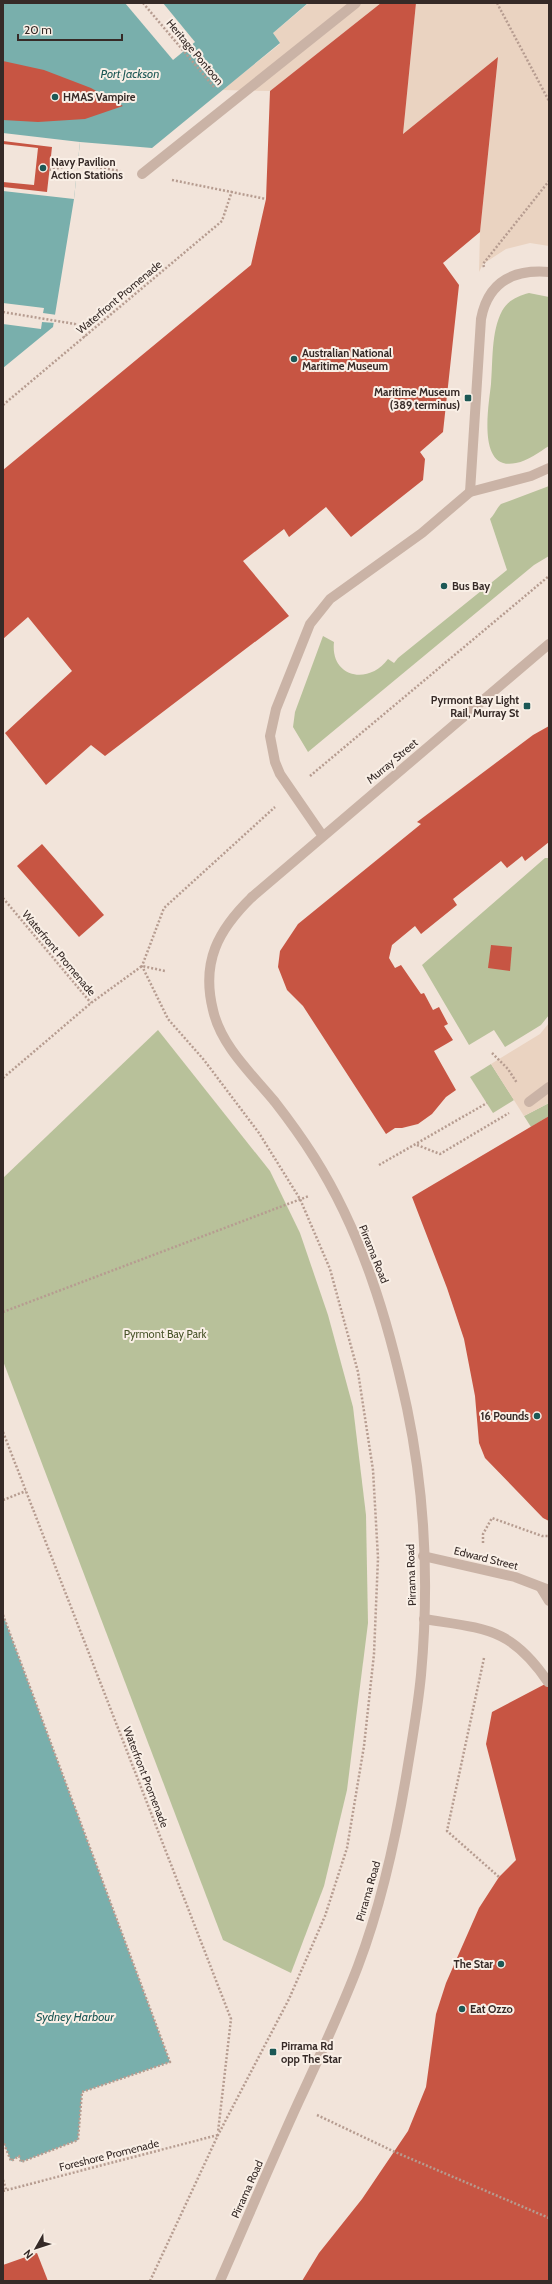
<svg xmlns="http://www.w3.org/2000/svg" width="552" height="2284" viewBox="0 0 552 2284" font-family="Cabin,sans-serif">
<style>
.green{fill:#b8c19a}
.plaza{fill:#ead3c1}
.water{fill:#79afac}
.pier{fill:#f2e4da}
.building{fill:#c75543}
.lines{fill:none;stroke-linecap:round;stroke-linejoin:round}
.path{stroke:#b69c90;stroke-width:2.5;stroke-dasharray:2 2;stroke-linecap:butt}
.service{stroke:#cab3a6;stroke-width:10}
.pedestrian{stroke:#cab3a6;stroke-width:10}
.minor{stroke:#cab3a6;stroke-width:10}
.tertiary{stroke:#cab3a6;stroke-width:10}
.poi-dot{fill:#1c5855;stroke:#f9efe6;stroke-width:1.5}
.labels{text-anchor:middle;stroke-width:4;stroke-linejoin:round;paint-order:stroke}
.street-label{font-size:11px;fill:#362a27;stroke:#f9efe6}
.poi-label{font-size:11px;font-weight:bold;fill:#362a27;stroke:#f9efe6;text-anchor:start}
.park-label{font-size:11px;fill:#49542a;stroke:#f9efe6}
.water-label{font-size:12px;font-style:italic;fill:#1c5855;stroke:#f9efe6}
</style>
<rect width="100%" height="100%" fill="#f2e4da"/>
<g class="green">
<path d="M 529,293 L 549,297 L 549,446 C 539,452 528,461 516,463 C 476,472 489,404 491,384 C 493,361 491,332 502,311 C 508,300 518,296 529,293 Z"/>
<path d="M 549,486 L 549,556 L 534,565 L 308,752 L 293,727 L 295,712 L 323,636 L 334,642 C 330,677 368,686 388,659 L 394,663 L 398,658 L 507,570 L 490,519 C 495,514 496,509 501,504 Z"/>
<path d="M 545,858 L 549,858 L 549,1015 L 541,1025 L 505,1047 L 494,1030 L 469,1045 L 422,965 Z"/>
<path d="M 158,1030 L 270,1171 L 300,1233 L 328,1315 L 353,1407 L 366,1515 L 368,1623 L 347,1790 L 324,1886 L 291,1973 L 223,1940 L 3,1361 L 3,1178 Z"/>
<path d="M 491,1064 L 514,1100 L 493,1113 L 470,1077 Z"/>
<path d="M 549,1103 L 549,1116 L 531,1127 L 524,1116 Z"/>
</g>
<g class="plaza">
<path d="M 309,3 L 381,3 L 270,91 L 222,90 L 280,44 L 273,33 Z"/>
<path d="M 416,3 L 549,3 L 549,246 L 530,243 L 506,249 L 483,264 L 479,272 L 480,232 L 498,58 L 403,134 Z"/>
<path d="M 549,1023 L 549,1103 L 524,1116 L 491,1064 L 540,1034 Z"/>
</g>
<g class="water">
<path d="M 3,3 L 308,3 L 273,33 L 280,43 L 152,148 L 80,142 L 74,199 L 53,327 L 3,368 Z"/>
<path d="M 3,1615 L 170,2062 L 82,2092 L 78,2140 L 21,2162 L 19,2156 L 11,2161 L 3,2141 Z"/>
</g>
<g class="pier">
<path d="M 125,3 L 163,3 L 195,42 L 173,60 Z"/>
<path d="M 3,133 L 80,142 L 74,199 L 3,191 Z"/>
<path d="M 3,303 L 44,308 L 43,313 L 57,315 L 55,323 L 42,322 L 41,329 L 3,324 Z"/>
</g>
<g class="building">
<path d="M 381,3 L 416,3 L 403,134 L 498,57 L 480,232 L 443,263 L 459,285 L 443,432 L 420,452 L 425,459 L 423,480 L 351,537 L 326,507 L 289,537 L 284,529 L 243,561 L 289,616 L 105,756 L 91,745 L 46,785 L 5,733 L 72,671 L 28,617 L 3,639 L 3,470 L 251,265 L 266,199 L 270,91 Z"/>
<path d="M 3,61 L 44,70 L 91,88 L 123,106 L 85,119 L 38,122 L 3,120 Z"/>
<path d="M 3,141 L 52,147 L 47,192 L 3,187 L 3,182 L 34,185 L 38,148 L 3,144 Z"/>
<path d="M 549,726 L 549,842 L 525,861 L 522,856 L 507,868 L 501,861 L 453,899 L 457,905 L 421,934 L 415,926 L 392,945 L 389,958 L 395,968 L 401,965 L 421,994 L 424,993 L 433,1010 L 439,1007 L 448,1024 L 444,1026 L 453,1040 L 434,1051 L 456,1090 L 446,1097 L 432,1114 L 418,1124 L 402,1128 L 395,1128 L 386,1134 L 303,1006 L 287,990 L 278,967 L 280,951 L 298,924 L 421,824 L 417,822 L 533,735 Z"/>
<path d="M 42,844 L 104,915 L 79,937 L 17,866 Z"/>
<path d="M 491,945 L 512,947 L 510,971 L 488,968 Z"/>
<path d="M 549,1116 L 549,1521 L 543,1518 L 485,1458 L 479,1443 L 475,1396 L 464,1339 L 447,1288 L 412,1197 Z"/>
<path d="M 549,1682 L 549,2281 L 302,2281 L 319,2253 L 362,2199 L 408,2131 L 426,2087 L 436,2014 L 446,1983 L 479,1908 L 499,1877 L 516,1860 L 486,1744 L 492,1712 Z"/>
<path d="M 37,2253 L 48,2281 L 3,2281 L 3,2265 Z"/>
</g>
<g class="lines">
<g class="path">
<path d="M 143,3 L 214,87"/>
<path d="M 497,3 L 549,101"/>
<path d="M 49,170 L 77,164 L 120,171"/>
<path d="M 172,180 L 266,199"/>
<path d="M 484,267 L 483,264 L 549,181"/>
<path d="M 3,312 L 75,324 L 85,337"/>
<path d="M 3,405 L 222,221 L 232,191"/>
<path d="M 310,776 L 549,576"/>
<path d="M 3,898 L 91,1003"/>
<path d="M 492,1053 L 508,1069 L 517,1083"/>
<path d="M 3,1078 L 91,1003 L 142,966 L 165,971"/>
<path d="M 417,1145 L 440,1154 L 509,1113"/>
<path d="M 379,1165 L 487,1103"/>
<path d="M 3,1312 L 309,1196"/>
<path d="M 3,1432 L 231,2019 L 218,2132"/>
<path d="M 3,1500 L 26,1491"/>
<path d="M 483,1543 L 483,1534 L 492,1518 L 542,1536 L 549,1536"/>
<path d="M 3,1615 L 170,2062 L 82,2092 L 78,2140 L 21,2162 L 19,2156 L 11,2161 L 3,2141"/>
<path d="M 484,1658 L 447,1831 L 499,1877"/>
<path d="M 317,2115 L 395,2152 L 549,2218"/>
<path d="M 3,2180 L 6,2189"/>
<path d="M 3,2191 L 218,2135"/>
<path d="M 150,2281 L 218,2135 L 289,1999 L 325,1916 L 347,1848 L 364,1746 L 374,1654 L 378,1558 L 373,1470 L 358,1372 L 330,1269 L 300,1199 L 259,1133 L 204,1060 L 168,1019 L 142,966 L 164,908 L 275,807"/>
</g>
<g class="service">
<path d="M 470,492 L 481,319 C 488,282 513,269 549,272"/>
<path d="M 322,835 L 280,774 L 275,762 L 270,736 L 276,709 L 310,624 L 330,599 L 422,533 L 470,492 L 531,476 L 549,468"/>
<path d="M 423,1556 L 515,1577 L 549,1590"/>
<path d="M 541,1588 L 549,1601"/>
<path d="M 424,1619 C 485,1629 511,1627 548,1682"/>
</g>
<g class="pedestrian">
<path d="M 142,174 L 356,3"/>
<path d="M 529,1102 L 549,1087"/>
</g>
<path class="minor" d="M 220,2281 C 246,2222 271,2162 298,2103 C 319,2058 340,2013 358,1966 C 382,1903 396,1838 407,1771 C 412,1740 418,1707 421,1675 C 429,1587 425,1494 407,1408 C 388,1320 362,1233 314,1157 C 302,1138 289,1120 275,1102 C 252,1074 221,1046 213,1010 C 201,962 218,930 252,897"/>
<path class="tertiary" d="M 252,897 L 549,644"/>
</g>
<g class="poi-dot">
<circle cx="55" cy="97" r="4"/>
<circle cx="43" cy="168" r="4"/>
<circle cx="294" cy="359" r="4"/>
<rect x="464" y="394" width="8" height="8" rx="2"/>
<circle cx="444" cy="586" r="4"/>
<rect x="523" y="702" width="8" height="8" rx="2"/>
<circle cx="537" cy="1416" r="4"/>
<circle cx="501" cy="1964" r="4"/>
<circle cx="462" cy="2009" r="4"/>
<rect x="269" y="2048" width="8" height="8" rx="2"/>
</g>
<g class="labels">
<g class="street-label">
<text transform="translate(195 52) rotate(50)" y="4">Heritage Pontoon</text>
<text transform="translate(119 297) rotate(-40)" y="4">Waterfront Promenade</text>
<text transform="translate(392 761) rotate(-40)" y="4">Murray Street</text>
<text transform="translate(59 953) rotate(50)" y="4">Waterfront Promenade</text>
<text transform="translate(374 1254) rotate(68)" y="4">Pirrama Road</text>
<text transform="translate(486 1558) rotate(14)" y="4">Edward Street</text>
<text transform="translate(411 1575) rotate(-92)" y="4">Pirrama Road</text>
<text transform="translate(146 1777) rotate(69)" y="4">Waterfront Promenade</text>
<text transform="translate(368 1891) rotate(-74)" y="4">Pirrama Road</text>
<text transform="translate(109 2155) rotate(-14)" y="4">Foreshore Promenade</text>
<text transform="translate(247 2189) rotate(-66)" y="4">Pirrama Road</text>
</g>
<g class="poi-label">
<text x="63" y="101">HMAS Vampire</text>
<text x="51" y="166">Navy Pavilion<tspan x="51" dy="13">Action Stations</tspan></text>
<text x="302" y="357">Australian National<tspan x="302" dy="13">Maritime Museum</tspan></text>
<text x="460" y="396" text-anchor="end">Maritime Museum<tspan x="460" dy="13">(389 terminus)</tspan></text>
<text x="452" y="590">Bus Bay</text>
<text x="519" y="704" text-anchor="end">Pyrmont Bay Light<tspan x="519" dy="13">Rail, Murray St</tspan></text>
<text x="529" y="1420" text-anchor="end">16 Pounds</text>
<text x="493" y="1968" text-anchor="end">The Star</text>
<text x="470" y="2013">Eat Ozzo</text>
<text x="281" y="2050">Pirrama Rd<tspan x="281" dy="13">opp The Star</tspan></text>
</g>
<g class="park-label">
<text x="165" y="1338">Pyrmont Bay Park</text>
</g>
<g class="water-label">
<text x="130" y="78">Port Jackson</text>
<text x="75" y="2021">Sydney Harbour</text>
</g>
</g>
<rect width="552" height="2284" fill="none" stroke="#362a27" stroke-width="8"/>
<g transform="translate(36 2248) rotate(231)" stroke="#f9efe6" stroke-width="3" paint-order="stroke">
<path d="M0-3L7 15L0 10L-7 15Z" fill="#362a27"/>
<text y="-6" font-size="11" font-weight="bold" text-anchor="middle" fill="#362a27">N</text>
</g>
<path d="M18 34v6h104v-6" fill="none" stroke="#362a27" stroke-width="2"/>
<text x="24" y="34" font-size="12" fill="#362a27" stroke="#f9efe6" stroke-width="3" paint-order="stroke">20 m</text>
</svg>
